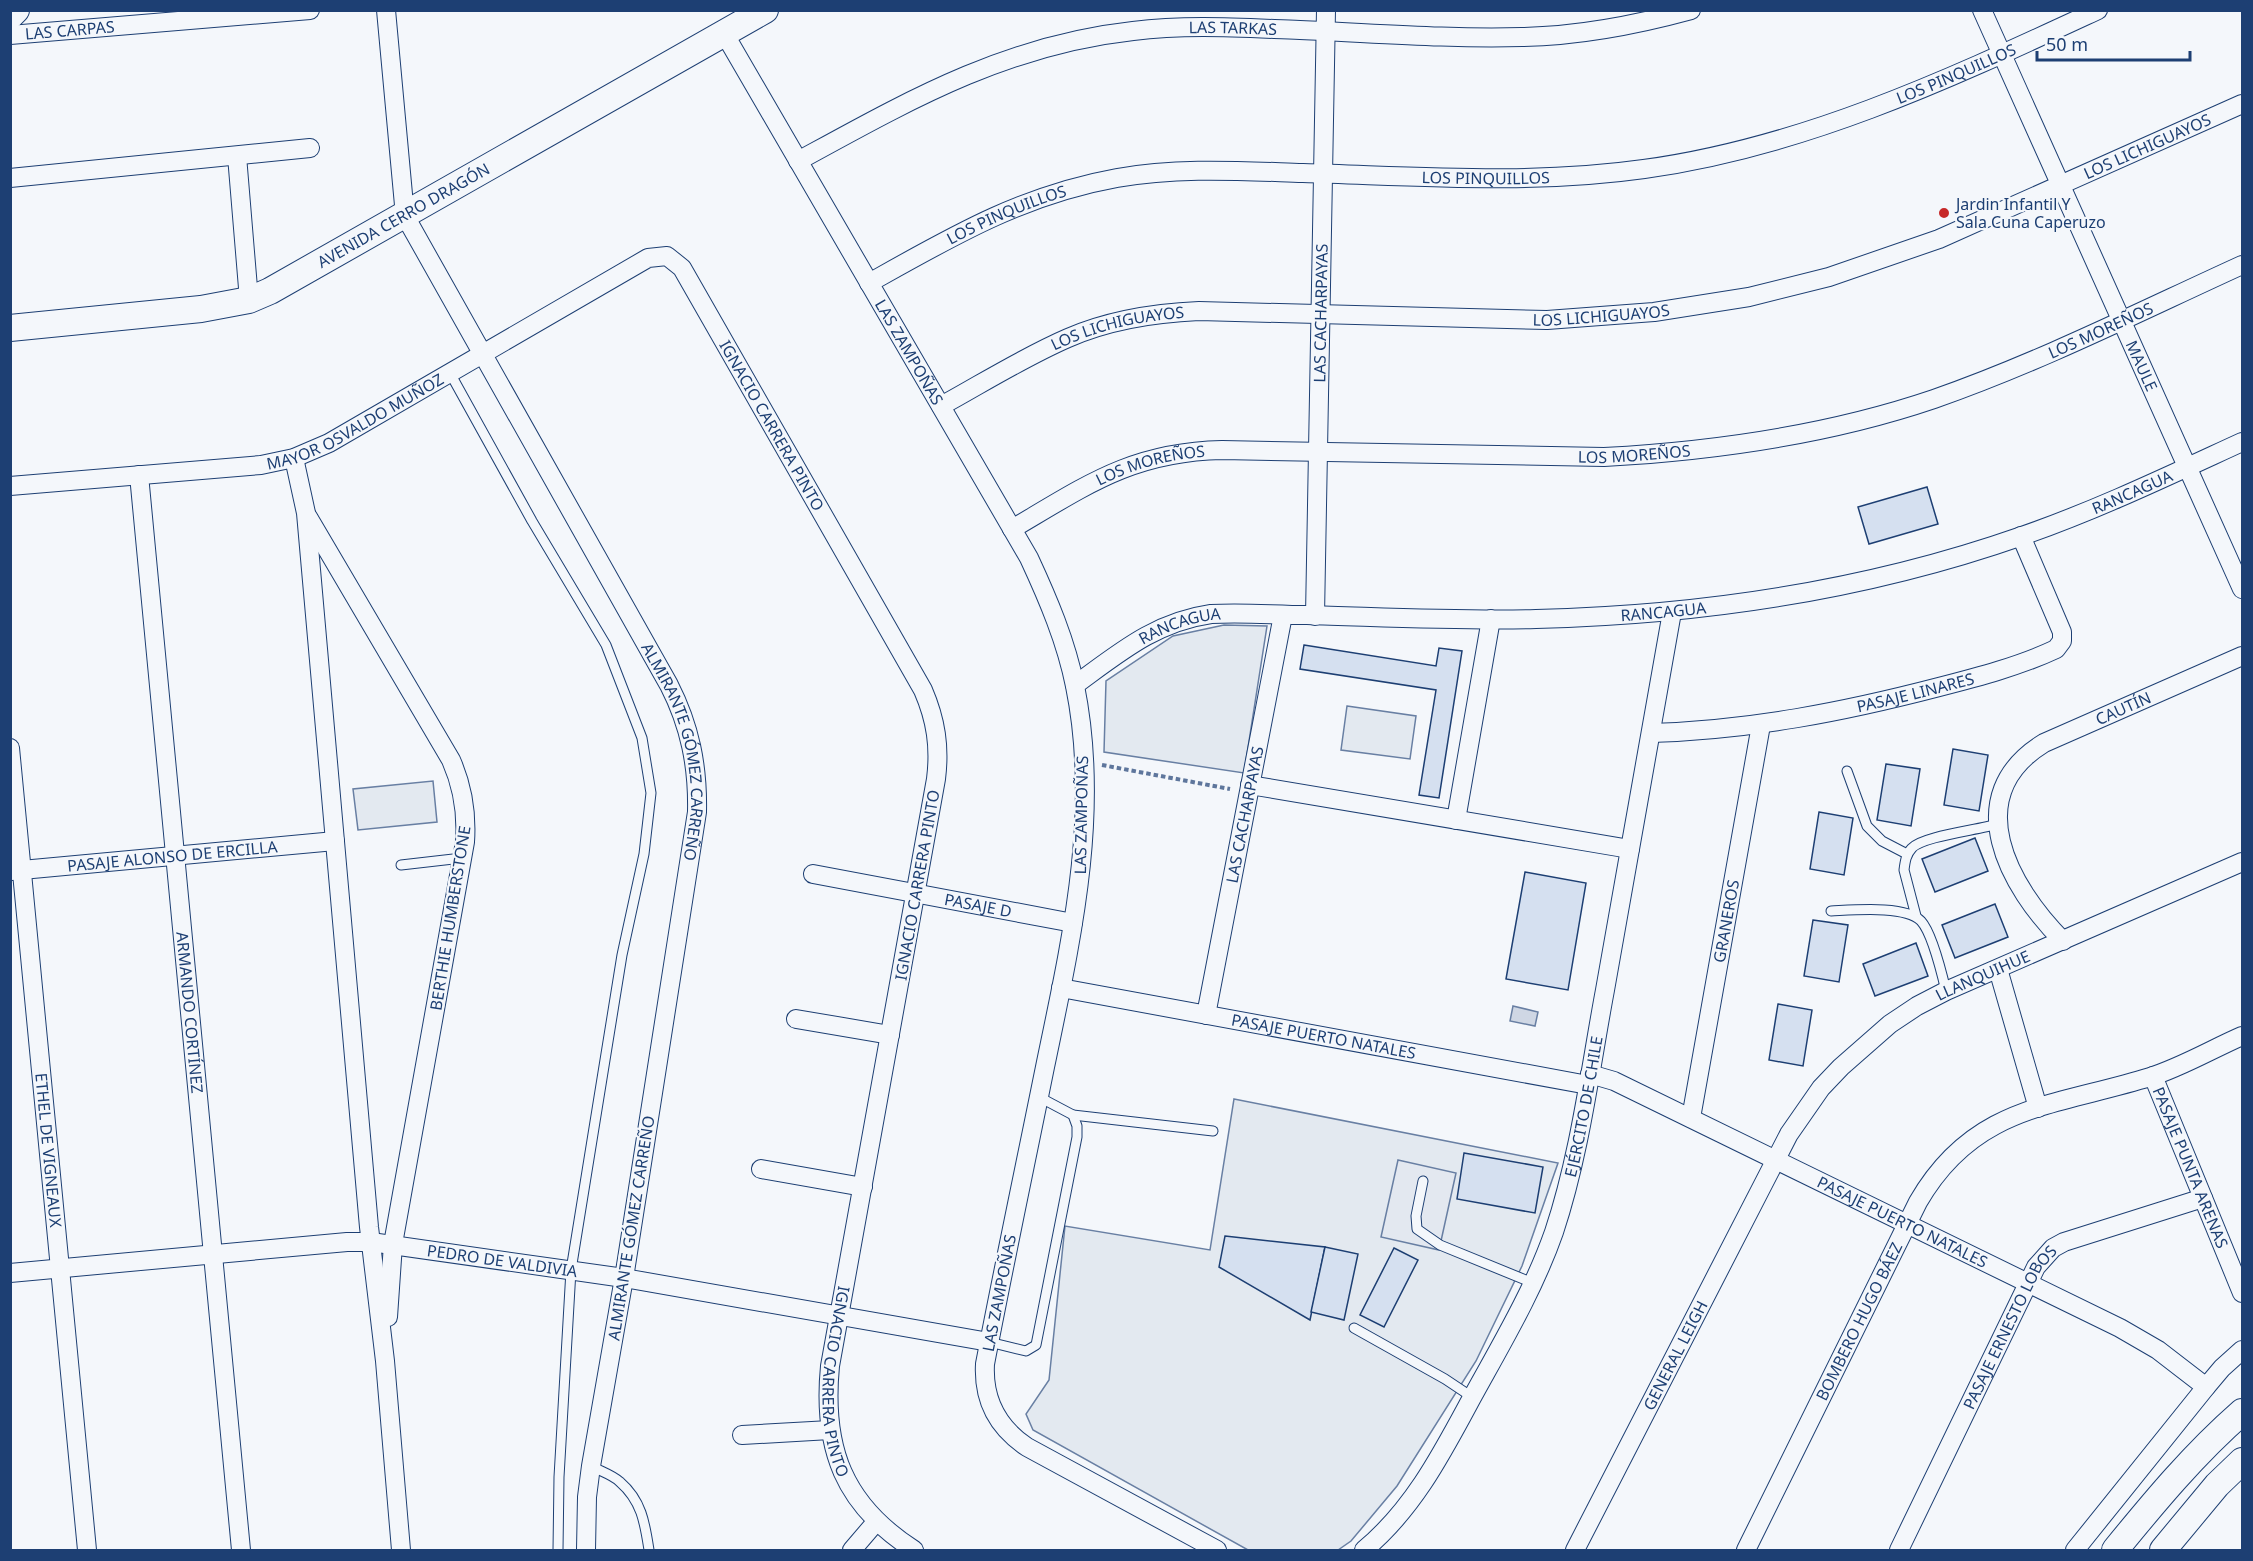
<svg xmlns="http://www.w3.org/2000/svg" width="2253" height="1561" viewBox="0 0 2253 1561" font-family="'Noto Sans',sans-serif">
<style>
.green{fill:#e3e9f0;stroke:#687fa3;stroke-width:1.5}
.parking{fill:#e3e8f0;stroke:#687fa3;stroke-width:1.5}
.water{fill:#cfd7e4;stroke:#687fa3;stroke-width:1.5}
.building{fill:#d5e0f0;stroke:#1d3f73;stroke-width:1.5}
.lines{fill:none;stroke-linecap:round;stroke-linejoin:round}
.lane-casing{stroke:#1d3f73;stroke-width:11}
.street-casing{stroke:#1d3f73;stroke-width:20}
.secondary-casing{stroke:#1d3f73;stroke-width:28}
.path{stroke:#5e769c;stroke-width:4;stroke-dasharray:4.5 3;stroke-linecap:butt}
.lane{stroke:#f4f7fb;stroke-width:9}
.street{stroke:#f4f7fb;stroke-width:18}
.secondary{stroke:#f4f7fb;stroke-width:26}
.poi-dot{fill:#c62828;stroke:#f4f7fb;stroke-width:2}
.labels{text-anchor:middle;stroke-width:4.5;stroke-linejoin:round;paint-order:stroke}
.street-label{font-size:16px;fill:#1d3f73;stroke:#f4f7fb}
.poi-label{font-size:16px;fill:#1d3f73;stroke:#f4f7fb;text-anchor:start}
</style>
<rect width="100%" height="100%" fill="#f4f7fb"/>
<g class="green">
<path d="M 1224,625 L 1267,626 L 1244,773 L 1104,752 L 1106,681 L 1173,636 Z"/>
<path d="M 1347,706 L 1416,716 L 1410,759 L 1341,750 Z"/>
<path d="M 433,781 L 437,822 L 358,830 L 353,789 Z"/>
<path d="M 1234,1099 L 1558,1163 L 1522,1266 L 1476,1361 L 1397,1486 L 1351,1541 L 1338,1550 L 1248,1550 L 1033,1430 L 1026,1414 L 1049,1380 L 1065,1226 L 1210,1250 Z"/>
</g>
<path class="parking" d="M 1398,1160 L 1456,1173 L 1439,1250 L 1381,1237 Z"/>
<path class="water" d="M 1513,1006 L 1538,1012 L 1535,1026 L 1510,1021 Z"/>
<g class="building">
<path d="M 1927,487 L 1938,524 L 1869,544 L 1858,507 Z"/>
<path d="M 1304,645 L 1436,666 L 1439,648 L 1462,651 L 1439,798 L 1419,795 L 1436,690 L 1300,669 Z"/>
<path d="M 1953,749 L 1988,755 L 1979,811 L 1944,805 Z"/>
<path d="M 1886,764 L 1920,769 L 1911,826 L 1877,820 Z"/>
<path d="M 1819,812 L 1853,818 L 1844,875 L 1810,869 Z"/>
<path d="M 1975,838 L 1988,871 L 1935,892 L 1922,859 Z"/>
<path d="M 1525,872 L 1586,883 L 1568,990 L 1506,979 Z"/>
<path d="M 1995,904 L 2008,937 L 1955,958 L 1942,925 Z"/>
<path d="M 1813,920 L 1848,925 L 1839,982 L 1804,976 Z"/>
<path d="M 1916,943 L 1928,976 L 1875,996 L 1863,964 Z"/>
<path d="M 1778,1004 L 1812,1010 L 1803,1066 L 1769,1060 Z"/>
<path d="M 1464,1153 L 1543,1167 L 1535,1213 L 1457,1199 Z"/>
<path d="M 1225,1236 L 1325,1247 L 1310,1320 L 1219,1267 Z"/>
<path d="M 1325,1247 L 1358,1254 L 1344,1320 L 1311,1312 Z"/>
<path d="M 1394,1248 L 1418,1260 L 1384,1327 L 1360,1315 Z"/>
</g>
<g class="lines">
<g class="lane-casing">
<g id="lane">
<path d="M 450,373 L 532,521 L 606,645 L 642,738 L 651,793 L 644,854 L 622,955 L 571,1270 L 559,1477 L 558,1550"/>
<path d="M 1847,771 L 1867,826 L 1882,841 L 1907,854"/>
<path d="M 401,865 L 462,858"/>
<path d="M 1831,911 C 1853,910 1906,905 1921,921 C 1932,933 1942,974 1946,991"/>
<path d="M 1916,916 L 1904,870 C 1905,862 1906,854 1912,848 C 1923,836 1979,830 1997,824"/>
<path d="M 1073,1115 L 1213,1131"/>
<path d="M 1423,1181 L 1416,1216 L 1417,1229 L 1440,1245 L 1533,1283"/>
<path d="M 1354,1328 L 1445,1379 L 1472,1397"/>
<path d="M 989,1342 L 1026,1351 L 1036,1345 L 1077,1137 L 1077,1126 L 1073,1115 L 1039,1097"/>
<path d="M 591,1466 C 600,1471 613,1475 620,1482 C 642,1501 645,1524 649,1550"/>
</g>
</g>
<g class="street-casing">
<g id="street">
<path id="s1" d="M 386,10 L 405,216 L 669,685 C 690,726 698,766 697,812 L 624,1278 L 591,1466 L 587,1497 L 586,1550"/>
<path id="s2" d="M 1982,10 L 2242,589"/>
<path id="s3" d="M 724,33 L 1029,558 C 1048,599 1066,641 1075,686 C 1101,814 1071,941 1045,1067 C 1025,1166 1004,1265 985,1364 C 983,1400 997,1427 1027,1447 L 1217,1550"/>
<path id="s4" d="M 10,35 L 310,10"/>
<path d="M 237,156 L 249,300"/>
<path id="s5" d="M 798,161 C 908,101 1005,45 1133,31 C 1188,24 1244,28 1300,30 C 1374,33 1448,39 1522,37 C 1579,36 1636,25 1691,10"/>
<path d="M 10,178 L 310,148"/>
<path id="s6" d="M 869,283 C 951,237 1022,195 1117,178 C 1178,167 1240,171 1303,173 C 1416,176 1531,185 1644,169 C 1805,147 1951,78 2098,10"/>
<path id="s7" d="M 941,406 C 983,383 1024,357 1068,338 C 1109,320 1154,313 1199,311 L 1547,320 L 1654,312 L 1749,297 L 1829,277 L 1939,239 L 2242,104"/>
<path d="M 294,458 L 306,513 L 369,1227 L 385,1361 L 401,1550"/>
<path id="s8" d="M 139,475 L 241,1550"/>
<path id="s9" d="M 10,486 L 261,465 L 294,458 L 329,443 L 648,258 L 667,256 L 682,268 L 923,690 C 936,720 940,747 936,779 L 830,1366 C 822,1449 844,1505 914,1550"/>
<path d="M 308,517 L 451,760 C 463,787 467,813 465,842 L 393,1244 L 388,1317"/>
<path id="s10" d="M 1012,529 C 1087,485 1132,452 1222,450 L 1604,457 C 1715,451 1828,435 1934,399 C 2040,362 2141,311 2242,265"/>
<path id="s11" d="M 1315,616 L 1326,10"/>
<path id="s12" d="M 1075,685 C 1119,653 1155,622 1211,614 C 1243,612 1275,615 1307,615 C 1383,617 1460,621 1536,619 C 1702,615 1865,591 2022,536 C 2097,510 2170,475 2242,442"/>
<path id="s13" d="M 1651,733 C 1750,730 1843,712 1939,687 C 1978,677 2020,666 2056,649 L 2062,641 L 2062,632 L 2021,536"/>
<path id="s14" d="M 10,748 L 87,1550"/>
<path d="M 1250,785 L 1630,849"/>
<path d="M 1456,820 L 1491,619"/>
<path id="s15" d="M 11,871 L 335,841"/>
<path id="s16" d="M 813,874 L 1073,923"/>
<path id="s17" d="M 2063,941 C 2009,887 1958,796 2044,743 L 2242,656"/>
<path d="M 1998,969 L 2038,1108"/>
<path id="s18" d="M 1061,988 L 1588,1085"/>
<path id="s19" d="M 1206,1015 L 1283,615"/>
<path d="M 796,1019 L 890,1035"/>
<path id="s20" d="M 1590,1074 L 1614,1081 L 2120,1328 L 2158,1350 L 2206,1387"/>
<path id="s21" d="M 2153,1076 L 2242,1293"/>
<path id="s22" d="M 1691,1118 L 1761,725"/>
<path d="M 761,1169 L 863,1187"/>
<path id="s23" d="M 10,1273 L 347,1242 L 371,1242 L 624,1278 L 989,1342"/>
<path d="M 742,1435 L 830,1430"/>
<path d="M 852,1550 L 876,1522"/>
<path id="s24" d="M 1364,1550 C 1412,1510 1440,1457 1469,1403 C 1499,1348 1533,1292 1554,1232 C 1580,1154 1590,1070 1605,990 C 1627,864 1650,738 1672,612"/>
<path id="s25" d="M 1575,1550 L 1789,1134 L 1821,1088 L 1841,1067 L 1890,1024 L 1917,1006 L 1946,991 L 2242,862"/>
<path id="s26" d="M 1746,1550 L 1918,1202 C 1974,1105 2053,1107 2150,1077 C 2182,1067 2212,1049 2242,1036"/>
<path id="s27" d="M 1899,1550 L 2036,1267 L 2053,1248 L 2064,1242 L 2203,1198"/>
<path d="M 2075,1550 L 2206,1387 L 2222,1368 L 2242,1350"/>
</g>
</g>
<g class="secondary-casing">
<g id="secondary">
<path d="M 10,16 L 16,10"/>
<path id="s28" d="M 10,328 L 201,309 L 249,300 L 270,291 L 765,10"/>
<path d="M 2115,1550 C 2155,1501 2194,1454 2242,1412"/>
<path d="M 2163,1550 L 2217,1485 L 2242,1461"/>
</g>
</g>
<path class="path" d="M 1102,765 L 1230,789"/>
<use href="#lane" class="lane"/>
<use href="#street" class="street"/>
<use href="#secondary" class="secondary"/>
</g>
<circle class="poi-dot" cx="1944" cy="213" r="6"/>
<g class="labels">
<g class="street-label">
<text dy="6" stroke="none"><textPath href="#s5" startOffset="462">LAS TARKAS</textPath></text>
<text dy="6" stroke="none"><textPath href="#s4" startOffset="60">LAS CARPAS</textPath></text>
<text dy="6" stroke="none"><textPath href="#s6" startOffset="1126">LOS PINQUILLOS</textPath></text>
<text dy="6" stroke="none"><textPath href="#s7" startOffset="1257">LOS LICHIGUAYOS</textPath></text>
<text dy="6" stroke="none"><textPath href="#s6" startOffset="640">LOS PINQUILLOS</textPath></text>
<text dy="6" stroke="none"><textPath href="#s6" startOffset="154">LOS PINQUILLOS</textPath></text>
<text dy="6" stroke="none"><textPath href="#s28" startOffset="417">AVENIDA CERRO DRAGÓN</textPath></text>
<text dy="6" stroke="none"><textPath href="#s11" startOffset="303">LAS CACHARPAYAS</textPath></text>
<text dy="6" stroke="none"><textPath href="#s7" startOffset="681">LOS LICHIGUAYOS</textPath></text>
<text dy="6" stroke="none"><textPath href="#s10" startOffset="1126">LOS MOREÑOS</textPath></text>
<text dy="6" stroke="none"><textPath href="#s7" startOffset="195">LOS LICHIGUAYOS</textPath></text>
<text dy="6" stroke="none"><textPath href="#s3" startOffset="369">LAS ZAMPOÑAS</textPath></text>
<text dy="6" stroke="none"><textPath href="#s2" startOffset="390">MAULE</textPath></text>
<text dy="6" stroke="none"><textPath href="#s9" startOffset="356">MAYOR OSVALDO MUÑOZ</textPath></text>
<text dy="6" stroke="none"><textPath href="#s9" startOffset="912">IGNACIO CARRERA PINTO</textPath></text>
<text dy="6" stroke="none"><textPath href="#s10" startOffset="640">LOS MOREÑOS</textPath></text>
<text dy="6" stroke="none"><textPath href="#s10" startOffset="154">LOS MOREÑOS</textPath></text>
<text dy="6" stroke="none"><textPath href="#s12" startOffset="1094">RANCAGUA</textPath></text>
<text dy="6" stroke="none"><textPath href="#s12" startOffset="608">RANCAGUA</textPath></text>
<text dy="6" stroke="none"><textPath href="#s12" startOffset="122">RANCAGUA</textPath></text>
<text dy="6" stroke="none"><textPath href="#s13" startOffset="268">PASAJE LINARES</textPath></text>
<text dy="6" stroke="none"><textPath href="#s17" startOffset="321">CAUTÍN</textPath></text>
<text dy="6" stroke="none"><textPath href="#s1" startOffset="812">ALMIRANTE GÓMEZ CARREÑO</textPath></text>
<text transform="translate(1081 815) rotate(-89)" y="6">LAS ZAMPOÑAS</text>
<text dy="6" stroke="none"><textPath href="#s19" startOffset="204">LAS CACHARPAYAS</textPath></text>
<text dy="6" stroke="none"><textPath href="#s15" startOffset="162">PASAJE ALONSO DE ERCILLA</textPath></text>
<text transform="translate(917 885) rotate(-80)" y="6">IGNACIO CARRERA PINTO</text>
<text dy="6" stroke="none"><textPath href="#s16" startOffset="168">PASAJE D</textPath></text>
<text transform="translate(450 918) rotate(-81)" y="6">BERTHIE HUMBERSTONE</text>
<text dy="6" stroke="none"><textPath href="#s22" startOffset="200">GRANEROS</textPath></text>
<text dy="6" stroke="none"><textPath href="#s25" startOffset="723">LLANQUIHUE</textPath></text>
<text dy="6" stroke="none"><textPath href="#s8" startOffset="540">ARMANDO CORTÍNEZ</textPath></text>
<text dy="6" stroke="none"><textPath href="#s18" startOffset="267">PASAJE PUERTO NATALES</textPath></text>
<text dy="6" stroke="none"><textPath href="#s24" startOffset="502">EJÉRCITO DE CHILE</textPath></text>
<text dy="6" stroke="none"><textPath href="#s14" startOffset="404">ETHEL DE VIGNEAUX</textPath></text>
<text dy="6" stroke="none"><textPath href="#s21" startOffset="99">PASAJE PUNTA ARENAS</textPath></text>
<text dy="6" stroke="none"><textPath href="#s20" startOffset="346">PASAJE PUERTO NATALES</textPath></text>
<text transform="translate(631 1228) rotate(-81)" y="6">ALMIRANTE GÓMEZ CARREÑO</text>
<text dy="6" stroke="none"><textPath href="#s23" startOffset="495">PEDRO DE VALDIVIA</textPath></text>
<text transform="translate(999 1293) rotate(-79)" y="6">LAS ZAMPOÑAS</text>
<text dy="6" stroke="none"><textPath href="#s26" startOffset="255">BOMBERO HUGO BÁEZ</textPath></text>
<text dy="6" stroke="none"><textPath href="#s27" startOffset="249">PASAJE ERNESTO LOBOS</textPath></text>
<text dy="6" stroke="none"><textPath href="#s25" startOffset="219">GENERAL LEIGH</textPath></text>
<text dy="6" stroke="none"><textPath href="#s9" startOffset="1920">IGNACIO CARRERA PINTO</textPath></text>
</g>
<g class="poi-label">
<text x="1956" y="210">Jardin Infantil Y<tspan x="1956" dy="18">Sala Cuna Caperuzo</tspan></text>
</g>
</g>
<rect width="2253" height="1561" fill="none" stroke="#1d3f73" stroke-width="24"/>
<path d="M2037 51v9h153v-9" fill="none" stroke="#1d3f73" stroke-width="3"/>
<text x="2046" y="51" font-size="18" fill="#1d3f73" stroke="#f4f7fb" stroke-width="4.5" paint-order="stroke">50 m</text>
</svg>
